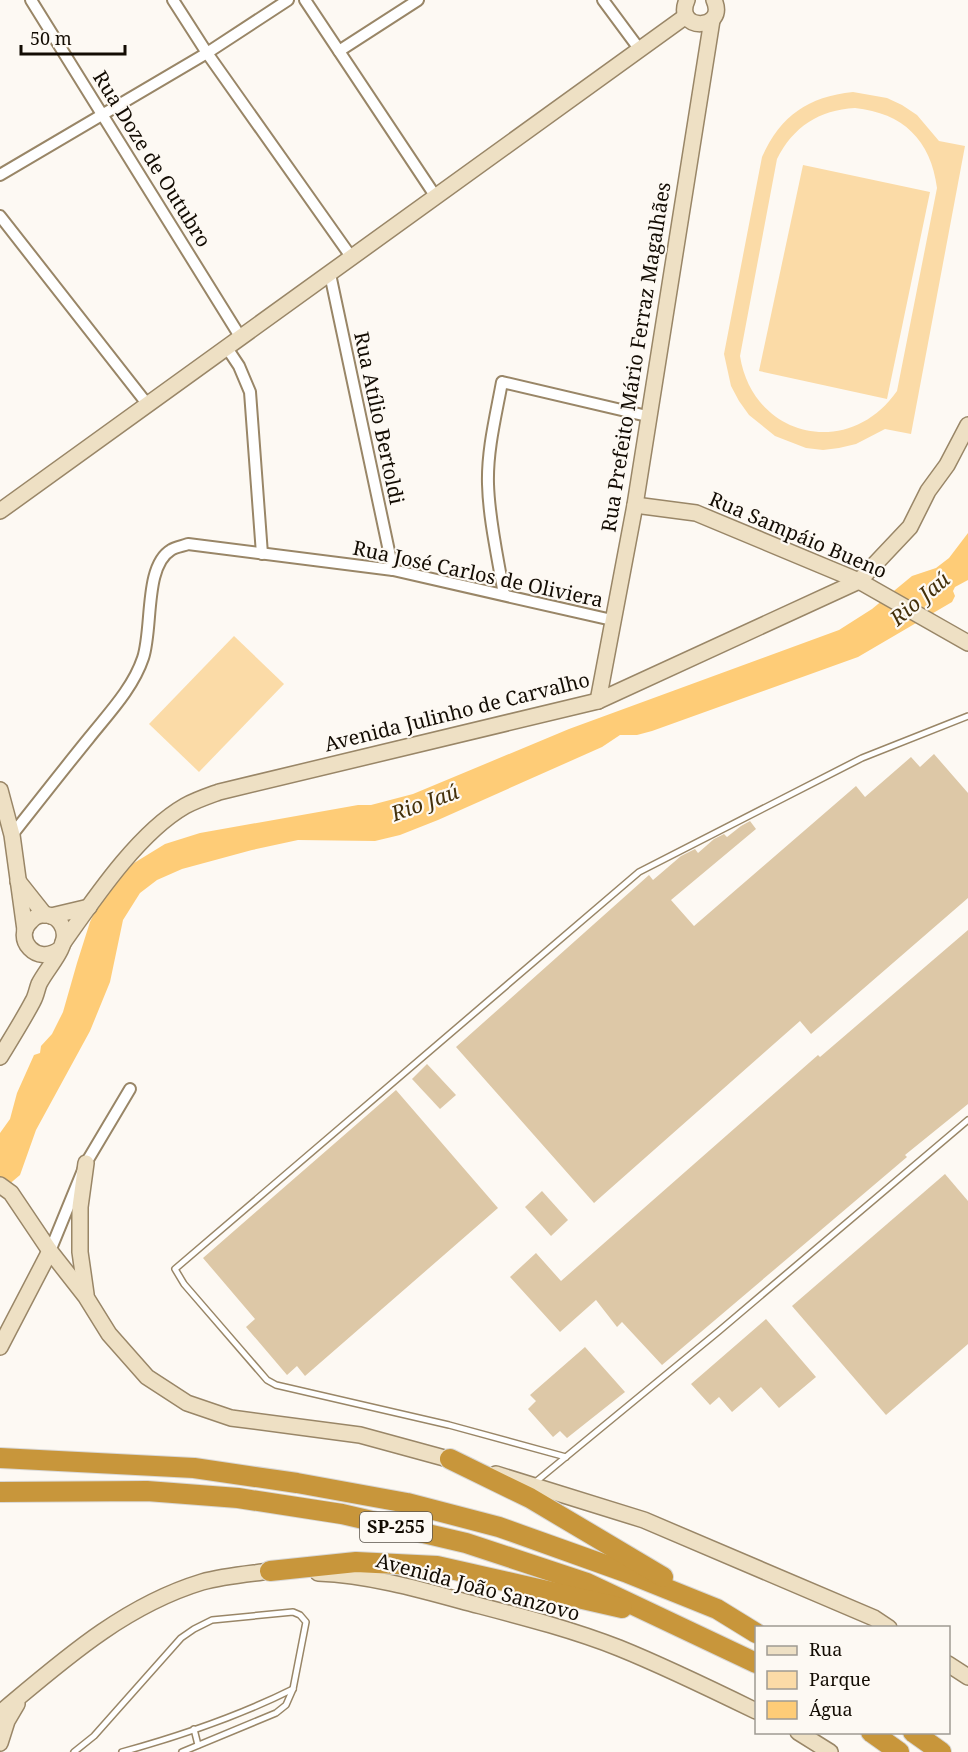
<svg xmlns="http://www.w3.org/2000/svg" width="968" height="1752" viewBox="0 0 968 1752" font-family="'Noto Serif',serif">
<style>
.green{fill:#fbdba7;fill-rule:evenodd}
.water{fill:#fecc77}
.building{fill:#ddc8a7}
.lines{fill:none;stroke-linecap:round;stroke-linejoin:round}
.lane-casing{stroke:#998667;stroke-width:8}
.street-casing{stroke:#998667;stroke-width:14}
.secondary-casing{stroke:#998667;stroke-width:18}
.highway-casing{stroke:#d9d8d7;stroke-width:22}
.lane{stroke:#fff;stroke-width:5}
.street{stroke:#fff;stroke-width:10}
.secondary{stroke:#eee0c4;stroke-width:15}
.highway{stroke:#c8963b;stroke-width:20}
.labels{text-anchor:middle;stroke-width:4.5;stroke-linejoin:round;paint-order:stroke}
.shield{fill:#fdf9f3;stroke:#59534b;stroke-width:1.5}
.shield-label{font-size:18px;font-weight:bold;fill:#130c03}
.street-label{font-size:20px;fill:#130c03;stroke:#fdf9f3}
.water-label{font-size:21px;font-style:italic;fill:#44300a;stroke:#fdf9f3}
</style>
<rect width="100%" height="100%" fill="#fdf9f3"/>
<g class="green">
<path d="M 853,92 L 887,98 L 902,105 L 917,115 L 939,141 L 965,146 L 911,434 L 885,429 L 856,444 L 839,448 L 823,450 L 806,448 L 775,436 L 749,415 L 739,401 L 731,386 L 724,354 L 762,157 C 781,115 808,97 853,92 ZM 855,108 C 903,113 931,140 937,188 L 897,391 C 849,460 753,438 740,356 L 777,159 C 793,127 819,110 855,108 Z"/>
<path d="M 803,165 L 930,192 L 887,399 L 759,371 Z"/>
<path d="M 234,636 L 284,684 L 199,772 L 149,724 Z"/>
</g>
<path class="water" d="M 968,533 L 968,580 L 955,587 L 953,591 L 955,596 L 952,602 L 858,657 L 652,731 L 637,735 L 620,735 L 602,747 L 438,820 L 400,835 L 375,841 L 298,840 L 252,850 L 182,869 L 157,880 L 140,893 L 123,920 L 110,982 L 90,1031 L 36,1130 L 20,1175 L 0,1192 L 0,1133 L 10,1119 L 17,1093 L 34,1055 L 40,1053 L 41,1046 L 52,1034 L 63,1012 L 77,963 L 90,922 L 104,893 L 134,863 L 165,844 L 200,833 L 358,805 L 371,805 L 413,794 L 569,729 L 839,630 L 872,609 L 912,576 L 936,568 L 949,558 Z"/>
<g class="building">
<path d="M 934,754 L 968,793 L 968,898 L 811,1034 L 800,1021 L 594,1203 L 456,1047 L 649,875 L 653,880 L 681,856 L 695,849 L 698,853 L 714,839 L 724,834 L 727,837 L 741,826 L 750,821 L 756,829 L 671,900 L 694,926 L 856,786 L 865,797 L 911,757 L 920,767 Z"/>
<path d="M 968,930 L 968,1104 L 905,1155 L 907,1157 L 662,1365 L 622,1322 L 617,1327 L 596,1300 L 560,1332 L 510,1277 L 536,1253 L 561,1281 L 818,1055 L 820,1057 Z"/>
<path d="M 427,1064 L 456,1095 L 440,1109 L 412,1079 Z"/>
<path d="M 396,1090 L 498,1208 L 305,1376 L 297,1366 L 287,1375 L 246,1327 L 255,1319 L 203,1258 Z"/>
<path d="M 945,1174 L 968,1201 L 968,1344 L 886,1415 L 792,1306 Z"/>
<path d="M 542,1191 L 568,1220 L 551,1236 L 525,1207 Z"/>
<path d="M 766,1319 L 816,1377 L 779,1408 L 761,1387 L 732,1412 L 719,1397 L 710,1405 L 691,1384 Z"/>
<path d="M 585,1347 L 625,1392 L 567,1438 L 560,1431 L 553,1437 L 528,1409 L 536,1401 L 530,1395 Z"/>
</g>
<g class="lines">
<g class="lane-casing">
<g id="lane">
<path d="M 566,1457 L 449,1425 L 276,1385 L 267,1380 L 184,1284 L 175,1269 L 639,872 L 862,758 L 968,716"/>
<path d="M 533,1484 L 719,1331 L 968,1120"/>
<path d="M 194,1729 L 198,1745"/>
<path d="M 74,1752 L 94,1736 L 181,1638 L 194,1629 L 212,1620 L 293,1612 L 300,1615 L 306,1622 L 293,1689 L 286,1705 L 276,1713 L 182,1752"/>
<path d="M 122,1752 C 180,1736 239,1716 293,1689"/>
</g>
</g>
<g class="street-casing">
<g id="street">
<path d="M 31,0 L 241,338"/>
<path d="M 173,0 L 207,53 L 352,258"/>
<path d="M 305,0 L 436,197"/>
<path d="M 603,0 L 640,50"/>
<path d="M 339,51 L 418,0"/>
<path d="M 0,175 L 207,53 L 288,0"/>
<path d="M 0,216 L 148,405"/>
<path d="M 330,274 L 393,570"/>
<path d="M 227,348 L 239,366 L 250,392 L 262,554"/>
<path d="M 504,595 C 498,558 489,521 488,484 C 487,450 496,415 502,382 L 647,416"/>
<path d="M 12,835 C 38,802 63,770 89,738 C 109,713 133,688 143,658 C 153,628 144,566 171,550 C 175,547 183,546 188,544 L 393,570 L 612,620"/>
<path d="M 50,1251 L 86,1163 L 130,1089"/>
</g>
</g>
<g class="secondary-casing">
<g id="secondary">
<path d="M 687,0 C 673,32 728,31 714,0"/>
<path d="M 635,505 L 696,513 L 859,581 L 968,643"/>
<path d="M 0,511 L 686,16"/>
<path d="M 598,701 L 635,505 L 712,20"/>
<path d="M 0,790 L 12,835 L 25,930"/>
<path d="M 18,881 L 45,915"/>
<path d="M 51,916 L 89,907"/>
<path d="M 63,943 C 94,899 138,833 185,806 C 196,800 208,796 219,792 L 598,701 L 859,581 L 910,527 L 928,491 L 947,465 L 968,425"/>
<path d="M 0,1057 C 11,1039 23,1020 33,1001 C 36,996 37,989 39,984 C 46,970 61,955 64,939 C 66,928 59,917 48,915 C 41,914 35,916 31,921 C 12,938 37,967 60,949"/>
<path d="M 0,1185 L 11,1193 L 50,1251 L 86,1297 L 109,1334 L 147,1377 L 187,1403 L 231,1418 L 360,1435 L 459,1462"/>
<path d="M 86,1294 L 80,1252 L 80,1207 L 86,1163"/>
<path d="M 0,1347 L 50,1251"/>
<path d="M 496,1474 L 644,1520 L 874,1618 L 889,1628"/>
<path d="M 318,1573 C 367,1575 415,1588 462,1601 C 515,1615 568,1628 619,1648 C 666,1667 711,1689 756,1711"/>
<path d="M 948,1664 L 968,1677"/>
<path d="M 0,1713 C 62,1661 123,1606 202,1582 C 223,1576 248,1574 270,1571 L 279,1571"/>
<path d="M 798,1732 L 830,1752"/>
<path d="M 0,1743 L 7,1721 L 17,1704"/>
</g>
</g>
<g class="highway-casing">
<g id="highway">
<path d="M 0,1458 L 194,1468 L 297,1483 L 407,1503 L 499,1527 L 625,1572 L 717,1609 L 756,1633"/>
<path d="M 450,1459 L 530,1498 L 663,1577"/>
<path d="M 0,1492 L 147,1491 L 238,1498 L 342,1514 L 466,1543 L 587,1583 L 756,1663"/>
<path d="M 270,1571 L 356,1562 L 437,1566 L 622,1608"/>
<path d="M 871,1732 L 899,1752"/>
<path d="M 913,1732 L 941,1752"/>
</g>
</g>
<use href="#lane" class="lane"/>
<use href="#street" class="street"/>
<use href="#secondary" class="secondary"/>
<use href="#highway" class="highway"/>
</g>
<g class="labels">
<rect class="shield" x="360" y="1512" width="72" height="30" rx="4.5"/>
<g class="shield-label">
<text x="396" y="1533">SP-255</text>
</g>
<g class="street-label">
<text transform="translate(152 159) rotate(58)" y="7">Rua Doze de Outubro</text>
<text transform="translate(636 357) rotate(-81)" y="7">Rua Prefeito Mário Ferraz Magalhães</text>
<text transform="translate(379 418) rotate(78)" y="7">Rua Atílio Bertoldi</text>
<text transform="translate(798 535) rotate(23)" y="7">Rua Sampáio Bueno</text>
<text transform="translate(478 574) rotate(12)" y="7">Rua José Carlos de Oliviera</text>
<text transform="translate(457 712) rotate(-14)" y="7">Avenida Julinho de Carvalho</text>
<text transform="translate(478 1587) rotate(15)" y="7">Avenida João Sanzovo</text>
</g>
<g class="water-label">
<text transform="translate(920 599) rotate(-40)" y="7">Rio Jaú</text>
<text transform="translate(425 803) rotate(-20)" y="7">Rio Jaú</text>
</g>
</g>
<rect x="755" y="1626" width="195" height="108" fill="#fdf9f3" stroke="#9f9a93" stroke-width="1.5"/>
<rect x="767" y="1646" width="30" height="9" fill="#eee0c4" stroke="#9f9a93" stroke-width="1.5"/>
<text x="809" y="1656" font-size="18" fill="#130c03">Rua</text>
<rect x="767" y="1671" width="30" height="18" fill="#fbdba7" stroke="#9f9a93" stroke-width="1.5"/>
<text x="809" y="1686" font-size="18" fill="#130c03">Parque</text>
<rect x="767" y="1701" width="30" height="18" fill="#fecc77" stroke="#9f9a93" stroke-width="1.5"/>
<text x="809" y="1716" font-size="18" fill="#130c03">Água</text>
<path d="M21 45v9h104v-9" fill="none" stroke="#130c03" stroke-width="3"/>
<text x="30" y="45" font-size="18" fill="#130c03" stroke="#fdf9f3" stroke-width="4.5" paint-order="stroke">50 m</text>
</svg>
